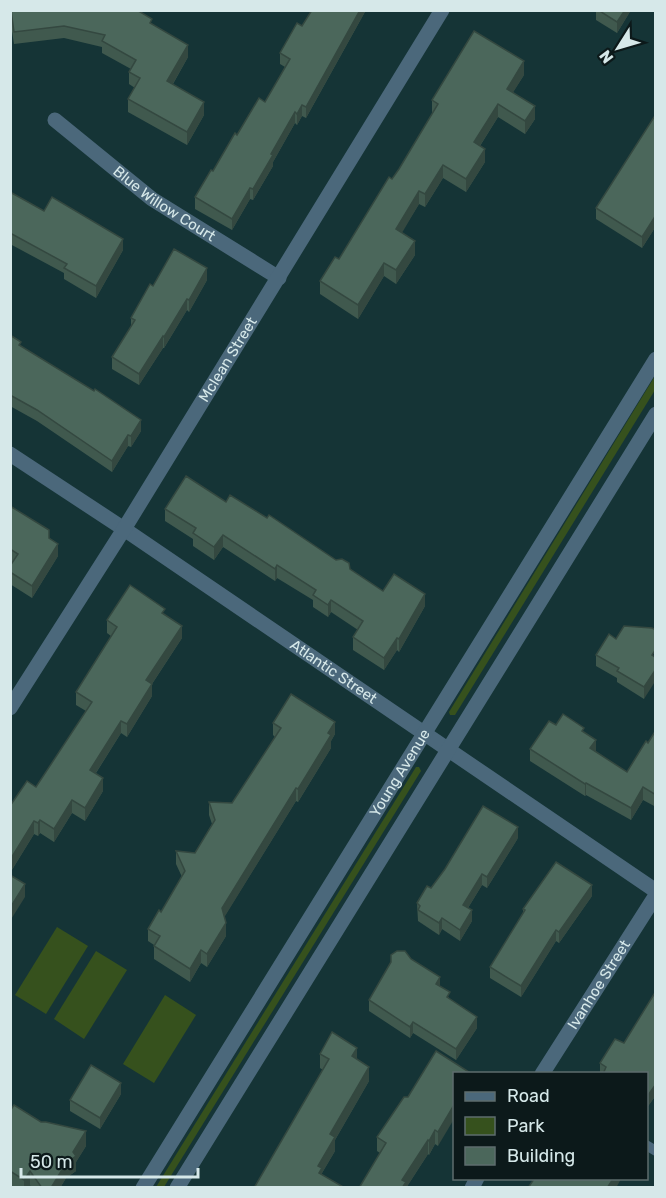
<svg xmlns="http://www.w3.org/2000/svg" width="666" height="1198" viewBox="0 0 666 1198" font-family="Rubik,sans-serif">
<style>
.green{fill:#36511d}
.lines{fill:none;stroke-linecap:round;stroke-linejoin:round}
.service{stroke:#4b687b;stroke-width:10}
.minor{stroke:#4b687b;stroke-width:15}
.wall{fill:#40594e}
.shaded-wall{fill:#344840}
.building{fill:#4b675b;stroke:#344840;stroke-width:1.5}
.labels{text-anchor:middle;stroke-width:4.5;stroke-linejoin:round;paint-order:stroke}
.street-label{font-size:15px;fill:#d6e8e9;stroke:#0c191a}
</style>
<rect width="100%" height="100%" fill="#153436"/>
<g class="green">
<path d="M 655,376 L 655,390 L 455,715 L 450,715 L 449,712 Z"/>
<path d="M 416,767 L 419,767 L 421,771 L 164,1187 L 156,1187 Z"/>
<path d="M 57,927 L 88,946 L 46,1014 L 15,995 Z"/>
<path d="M 96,951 L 127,970 L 84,1039 L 54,1019 Z"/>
<path d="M 165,995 L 196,1015 L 154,1083 L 123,1064 Z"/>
</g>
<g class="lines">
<path class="service" d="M 646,1145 L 656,1151"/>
<g class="minor">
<path id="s1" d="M 55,120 L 152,199 L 279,278"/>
<path id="s2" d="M 10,454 L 124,529 L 656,891"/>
<path id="s3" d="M 10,708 L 124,529 L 442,10"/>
<path id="s4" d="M 542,1074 L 656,895"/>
<path id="s5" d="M 143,1188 L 656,359"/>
<path d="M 177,1188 L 656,414"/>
<path d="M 472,1188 L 477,1178"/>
</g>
</g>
<g class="wall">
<path d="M 10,10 L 137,10 L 188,57 L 173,84 L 204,115 L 187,145 L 128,112 L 128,99 L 135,88 L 129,84 L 129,72 L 131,69 L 102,53 L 102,47 L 64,38 L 14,44 L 10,19 Z"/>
<path d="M 312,10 L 366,10 L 306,118 L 302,116 L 297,125 L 295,123 L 273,162 L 273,166 L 253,200 L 250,199 L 232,230 L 195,209 L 195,197 L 237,135 L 265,102 L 285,67 L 280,64 L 280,53 L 302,26 Z"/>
<path d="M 596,10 L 631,10 L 617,33 L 596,20 Z"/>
<path d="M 524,75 L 513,92 L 535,119 L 525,134 L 498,117 L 480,146 L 485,162 L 466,192 L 443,178 L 425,207 L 419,204 L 401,233 L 415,255 L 396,284 L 384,276 L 358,319 L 320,294 L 320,281 L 339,259 L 399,169 L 432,114 L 432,100 Z"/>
<path d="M 656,114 L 656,226 L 642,248 L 596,219 L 596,208 Z"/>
<path d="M 10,192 L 44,211 L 123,250 L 96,298 L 64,279 L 64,273 L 10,244 Z"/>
<path d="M 207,280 L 189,312 L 187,310 L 164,348 L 163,348 L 139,385 L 112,369 L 112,357 L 131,327 L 131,318 L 153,286 Z"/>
<path d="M 10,335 L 21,346 L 141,431 L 131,447 L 128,446 L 112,472 L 37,421 L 10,406 Z"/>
<path d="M 226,502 L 267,518 L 350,569 L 383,591 L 425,606 L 399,652 L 397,650 L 384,670 L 353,650 L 353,637 L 358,630 L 331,612 L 328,617 L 313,607 L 313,600 L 277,578 L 275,581 L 223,547 L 214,560 L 193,546 L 193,539 L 165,521 L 165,509 Z"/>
<path d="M 10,506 L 49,539 L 58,556 L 32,598 L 10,584 L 10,566 L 12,562 L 10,561 Z"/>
<path d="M 165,615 L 182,638 L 152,684 L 152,696 L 127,737 L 121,733 L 96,773 L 103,791 L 85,821 L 72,813 L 54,842 L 40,833 L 38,836 L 34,834 L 10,873 L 10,806 L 36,787 L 86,711 L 76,705 L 76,692 L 111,636 L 107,633 L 107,620 Z"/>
<path d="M 652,628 L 644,699 L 617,682 L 617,678 L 596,666 L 596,655 L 616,639 Z"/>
<path d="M 273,723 L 335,734 L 331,741 L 331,748 L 317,771 L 298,802 L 296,801 L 224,917 L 226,936 L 207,967 L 201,963 L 190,982 L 154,959 L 154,945 L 148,941 L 148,929 L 161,912 L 182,877 L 176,864 L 176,851 L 195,853 L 212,824 L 209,815 L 209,802 L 232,803 L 275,737 L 273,735 Z"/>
<path d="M 556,725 L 584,732 L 596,752 L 627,772 L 648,743 L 656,730 L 656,807 L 643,800 L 631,820 L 586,795 L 585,796 L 530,761 L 530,749 Z"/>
<path d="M 518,838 L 487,888 L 482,885 L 468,908 L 472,921 L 460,941 L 442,929 L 439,935 L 418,921 L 417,903 Z"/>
<path d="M 592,896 L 559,943 L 556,941 L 521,997 L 490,978 L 490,967 L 523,913 L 523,909 Z"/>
<path d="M 411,959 L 440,986 L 450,999 L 477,1028 L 456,1060 L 413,1033 L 410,1038 L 369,1011 L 369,1000 Z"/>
<path d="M 656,991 L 656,1095 L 646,1109 L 646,1074 L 600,1074 L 600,1063 L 624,1043 Z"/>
<path d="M 320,1054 L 357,1059 L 369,1081 L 335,1140 L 335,1151 L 322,1173 L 254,1188 L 323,1070 L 320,1068 Z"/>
<path d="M 454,1074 L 438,1146 L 435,1144 L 429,1155 L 428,1154 L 406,1188 L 359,1188 L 380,1153 L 377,1151 L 377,1137 L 408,1097 Z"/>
<path d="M 121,1094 L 100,1129 L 70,1111 L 70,1100 Z"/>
<path d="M 10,1111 L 41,1122 L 86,1146 L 76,1162 L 76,1171 L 66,1178 L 60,1188 L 31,1188 L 30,1185 L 28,1188 L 13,1188 L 10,1186 Z"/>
</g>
<g class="shaded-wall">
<path d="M 360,10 L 366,10 L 306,118 L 306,107 Z"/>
<path d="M 625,10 L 631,10 L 617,33 L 617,22 Z"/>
<path d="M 188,45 L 188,57 L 167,94 L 167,81 Z"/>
<path d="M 524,61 L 524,75 L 507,102 L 507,89 Z"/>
<path d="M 204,102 L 204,115 L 187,145 L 187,132 Z"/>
<path d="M 498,104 L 498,117 L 474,155 L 474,142 Z"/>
<path d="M 302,105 L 302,116 L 297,125 L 297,114 Z"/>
<path d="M 535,106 L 535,119 L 525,134 L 525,121 Z"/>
<path d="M 295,112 L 295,123 L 273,162 L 273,166 L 253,200 L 253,189 L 271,154 Z"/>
<path d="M 485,149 L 485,162 L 466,192 L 466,179 Z"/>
<path d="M 443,165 L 443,178 L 425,207 L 425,194 Z"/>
<path d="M 250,188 L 250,199 L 232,230 L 232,219 Z"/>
<path d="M 419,191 L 419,204 L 396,243 L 396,229 Z"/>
<path d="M 656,215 L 656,226 L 642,248 L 642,237 Z"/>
<path d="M 123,239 L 123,250 L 96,298 L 96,286 Z"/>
<path d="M 415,241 L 415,255 L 396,284 L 396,270 Z"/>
<path d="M 384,263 L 384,276 L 358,319 L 358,305 Z"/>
<path d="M 207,268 L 207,280 L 189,312 L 189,300 Z"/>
<path d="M 187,299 L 187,310 L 164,348 L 164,337 Z"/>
<path d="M 163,336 L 163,348 L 139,385 L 139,374 Z"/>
<path d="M 141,420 L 141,431 L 131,447 L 131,436 Z"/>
<path d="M 128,435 L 128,446 L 112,472 L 112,461 Z"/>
<path d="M 223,535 L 223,547 L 214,560 L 214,547 Z"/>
<path d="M 58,544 L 58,556 L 32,598 L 32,586 Z"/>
<path d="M 277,565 L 277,578 L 275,581 L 275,569 Z"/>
<path d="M 425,594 L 425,606 L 399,652 L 399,639 Z"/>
<path d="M 331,600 L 331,612 L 328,617 L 328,605 Z"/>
<path d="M 182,626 L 182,638 L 146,693 L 146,680 Z"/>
<path d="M 397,638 L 397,650 L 384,670 L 384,658 Z"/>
<path d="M 656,669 L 656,680 L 644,699 L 644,687 Z"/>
<path d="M 152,684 L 152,696 L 127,737 L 127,724 Z"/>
<path d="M 121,721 L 121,733 L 90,782 L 90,770 Z"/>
<path d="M 335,722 L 335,734 L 331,741 L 331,748 L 298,802 L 298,789 L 328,733 Z"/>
<path d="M 596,740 L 596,752 L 590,748 Z"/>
<path d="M 103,778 L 103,791 L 85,821 L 85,808 Z"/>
<path d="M 586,783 L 586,795 L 585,796 L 585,784 Z"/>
<path d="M 643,787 L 643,800 L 631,820 L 631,808 Z"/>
<path d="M 296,788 L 296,801 L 222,921 L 222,908 Z"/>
<path d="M 72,800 L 72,813 L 54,842 L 54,829 Z"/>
<path d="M 40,820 L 40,833 L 38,836 L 38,823 Z"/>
<path d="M 34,821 L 34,834 L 10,873 L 10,860 Z"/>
<path d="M 518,827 L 518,838 L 487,888 L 487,877 Z"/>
<path d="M 482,874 L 482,885 L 463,916 L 463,905 Z"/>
<path d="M 25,884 L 25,897 L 10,921 L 10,908 Z"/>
<path d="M 592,885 L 592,896 L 559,943 L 559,932 Z"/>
<path d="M 472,910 L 472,921 L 460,941 L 460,930 Z"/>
<path d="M 442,918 L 442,929 L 439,935 L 439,923 Z"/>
<path d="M 226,923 L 226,936 L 207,967 L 207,954 Z"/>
<path d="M 556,930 L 556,941 L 521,997 L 521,986 Z"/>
<path d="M 201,950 L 201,963 L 190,982 L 190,969 Z"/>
<path d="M 440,977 L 440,988 L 436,984 Z"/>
<path d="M 477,1017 L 477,1028 L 456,1060 L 456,1049 Z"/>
<path d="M 413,1022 L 413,1033 L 410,1038 L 410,1027 Z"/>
<path d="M 357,1048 L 357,1061 L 352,1056 Z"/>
<path d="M 369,1067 L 369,1081 L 335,1140 L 335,1151 L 322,1173 L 322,1182 L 318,1166 L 330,1134 Z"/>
<path d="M 656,1077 L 656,1095 L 646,1109 L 646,1098 Z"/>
<path d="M 121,1083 L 121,1094 L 100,1129 L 100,1118 Z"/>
<path d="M 454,1105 L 454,1119 L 438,1146 L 438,1132 Z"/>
<path d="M 435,1130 L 435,1144 L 429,1155 L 429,1141 Z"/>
<path d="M 86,1131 L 86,1146 L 76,1162 L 76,1171 L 66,1178 L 60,1188 L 51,1188 Z"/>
<path d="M 428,1140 L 428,1154 L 406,1188 L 402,1188 L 402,1180 Z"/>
<path d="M 30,1171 L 30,1185 L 28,1188 L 24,1188 L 24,1180 Z"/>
<path d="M 613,1179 L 621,1179 L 616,1188 L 607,1188 Z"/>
</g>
<g class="building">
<path d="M 11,10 L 137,10 L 152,19 L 150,23 L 188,45 L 167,81 L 204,102 L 187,132 L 128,99 L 140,78 L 129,72 L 136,60 L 102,41 L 105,35 L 64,26 L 14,32 Z"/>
<path d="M 312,10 L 360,10 L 306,107 L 302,105 L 297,114 L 295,112 L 271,154 L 273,155 L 253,189 L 250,188 L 232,219 L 195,197 L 211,170 L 213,171 L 235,133 L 237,135 L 259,98 L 265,102 L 290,59 L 280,53 L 297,23 L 302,26 Z"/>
<path d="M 598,10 L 625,10 L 617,22 Z"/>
<path d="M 474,31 L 524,61 L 507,89 L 535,106 L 525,121 L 498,104 L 474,142 L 485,149 L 466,179 L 443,165 L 425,194 L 419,191 L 396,229 L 415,241 L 396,270 L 384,263 L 358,305 L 320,281 L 335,257 L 339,259 L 389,177 L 392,179 L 399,169 L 438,104 L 432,100 Z"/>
<path d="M 656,114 L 656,215 L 642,237 L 596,208 Z"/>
<path d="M 10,192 L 44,211 L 52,197 L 123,239 L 96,286 L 64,268 L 67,264 L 10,233 Z"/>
<path d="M 174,249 L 207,268 L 189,300 L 187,299 L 164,337 L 163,336 L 139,374 L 112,357 L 135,320 L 131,318 L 150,284 L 153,286 Z"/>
<path d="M 10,335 L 21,342 L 19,345 L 94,391 L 95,389 L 141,420 L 131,436 L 128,435 L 112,461 L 37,410 L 10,395 Z"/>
<path d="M 186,476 L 226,502 L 230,495 L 267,518 L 269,515 L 336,560 L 342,559 L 349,563 L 350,569 L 383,591 L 394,574 L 425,594 L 399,639 L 397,638 L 384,658 L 353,637 L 363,621 L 331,600 L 328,605 L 313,595 L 316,590 L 277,565 L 275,569 L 223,535 L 214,547 L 193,533 L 196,528 L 165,509 Z"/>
<path d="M 10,506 L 49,530 L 49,538 L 58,544 L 32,586 L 10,572 L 10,566 L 18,554 L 10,549 Z"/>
<path d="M 130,585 L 165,609 L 162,613 L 182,626 L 146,680 L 152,684 L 127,724 L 121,721 L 90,770 L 103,778 L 85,808 L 72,800 L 54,829 L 40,820 L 38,823 L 34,821 L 10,860 L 10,806 L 27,781 L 36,787 L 92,702 L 76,692 L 117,627 L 107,620 Z"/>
<path d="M 624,626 L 652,628 L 656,630 L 656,649 L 652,655 L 656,658 L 656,669 L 644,687 L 617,671 L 619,668 L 596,655 L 609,634 L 616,639 Z"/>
<path d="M 291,694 L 335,722 L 328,733 L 331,735 L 298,789 L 296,788 L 222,908 L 226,923 L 207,954 L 201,950 L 190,969 L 154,946 L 160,936 L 148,929 L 159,910 L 161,912 L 185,871 L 176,851 L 195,853 L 215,820 L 209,802 L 232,803 L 281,728 L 273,723 Z"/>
<path d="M 563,714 L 584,728 L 582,731 L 596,740 L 590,748 L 627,772 L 646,741 L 648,743 L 656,730 L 656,795 L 643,787 L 631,808 L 586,783 L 585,784 L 530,749 L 549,721 L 556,725 Z"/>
<path d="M 483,806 L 518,827 L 487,877 L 482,874 L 463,905 L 472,910 L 460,930 L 442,918 L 439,923 L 418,910 L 420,906 L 417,903 L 427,886 L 431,888 L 445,869 Z"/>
<path d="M 556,862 L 592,885 L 559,932 L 556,930 L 521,986 L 490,967 L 525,910 L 523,909 Z"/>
<path d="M 10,875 L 25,884 L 10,908 Z"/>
<path d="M 397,951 L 405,951 L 411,959 L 440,977 L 436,984 L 450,992 L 447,997 L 477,1017 L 456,1049 L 413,1022 L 410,1027 L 369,1000 L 391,962 L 391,955 Z"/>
<path d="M 656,991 L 656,1077 L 655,1078 L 656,1084 L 646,1098 L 646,1074 L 603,1074 L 606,1067 L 600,1063 L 615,1039 L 624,1043 Z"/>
<path d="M 332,1032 L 357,1048 L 352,1056 L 369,1067 L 330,1134 L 335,1137 L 318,1166 L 322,1168 L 319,1173 L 345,1188 L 254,1188 L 329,1059 L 320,1054 Z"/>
<path d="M 436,1051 L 472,1074 L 454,1074 L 454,1105 L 438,1132 L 435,1130 L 429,1141 L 428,1140 L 402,1180 L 406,1182 L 402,1188 L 359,1188 L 386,1143 L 377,1137 L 404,1097 L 408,1097 Z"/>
<path d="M 91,1065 L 121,1083 L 100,1118 L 70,1100 Z"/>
<path d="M 14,1105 L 41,1122 L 46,1122 L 86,1131 L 73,1152 L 76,1156 L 66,1163 L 51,1188 L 42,1188 L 30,1171 L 24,1180 L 10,1171 L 10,1111 Z"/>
<path d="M 534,1179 L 613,1179 L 607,1188 L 528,1188 Z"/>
</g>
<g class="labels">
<g class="street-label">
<text dy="5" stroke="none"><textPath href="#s1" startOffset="138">Blue Willow Court</textPath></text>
<text dy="5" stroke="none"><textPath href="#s3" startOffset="411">Mclean Street</textPath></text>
<text dy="5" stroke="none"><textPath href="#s2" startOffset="390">Atlantic Street</textPath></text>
<text dy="5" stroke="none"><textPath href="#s5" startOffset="488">Young Avenue</textPath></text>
<text dy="5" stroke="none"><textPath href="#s4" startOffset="106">Ivanhoe Street</textPath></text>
</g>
</g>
<rect width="666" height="1198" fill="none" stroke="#d6e8e9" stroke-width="24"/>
<rect x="453" y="1072" width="195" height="108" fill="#0c191a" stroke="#5d6c6d" stroke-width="1.5"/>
<rect x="465" y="1092" width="30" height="9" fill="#4b687b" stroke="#5d6c6d" stroke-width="1.5"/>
<text x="507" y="1102" font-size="18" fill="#d6e8e9">Road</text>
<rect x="465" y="1117" width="30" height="18" fill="#36511d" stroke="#5d6c6d" stroke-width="1.5"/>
<text x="507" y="1132" font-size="18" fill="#d6e8e9">Park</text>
<rect x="465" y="1147" width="30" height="18" fill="#4b675b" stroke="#5d6c6d" stroke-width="1.5"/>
<text x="507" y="1162" font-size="18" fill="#d6e8e9">Building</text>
<g transform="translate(618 48) rotate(233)" stroke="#0c191a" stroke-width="4.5" paint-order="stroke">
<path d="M0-4.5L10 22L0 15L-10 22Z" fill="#d6e8e9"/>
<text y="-9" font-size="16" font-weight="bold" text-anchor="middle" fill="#d6e8e9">N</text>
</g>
<path d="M21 1168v9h177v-9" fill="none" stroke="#d6e8e9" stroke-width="3"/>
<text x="30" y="1168" font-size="18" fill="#d6e8e9" stroke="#0c191a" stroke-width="4.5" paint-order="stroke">50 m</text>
</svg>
